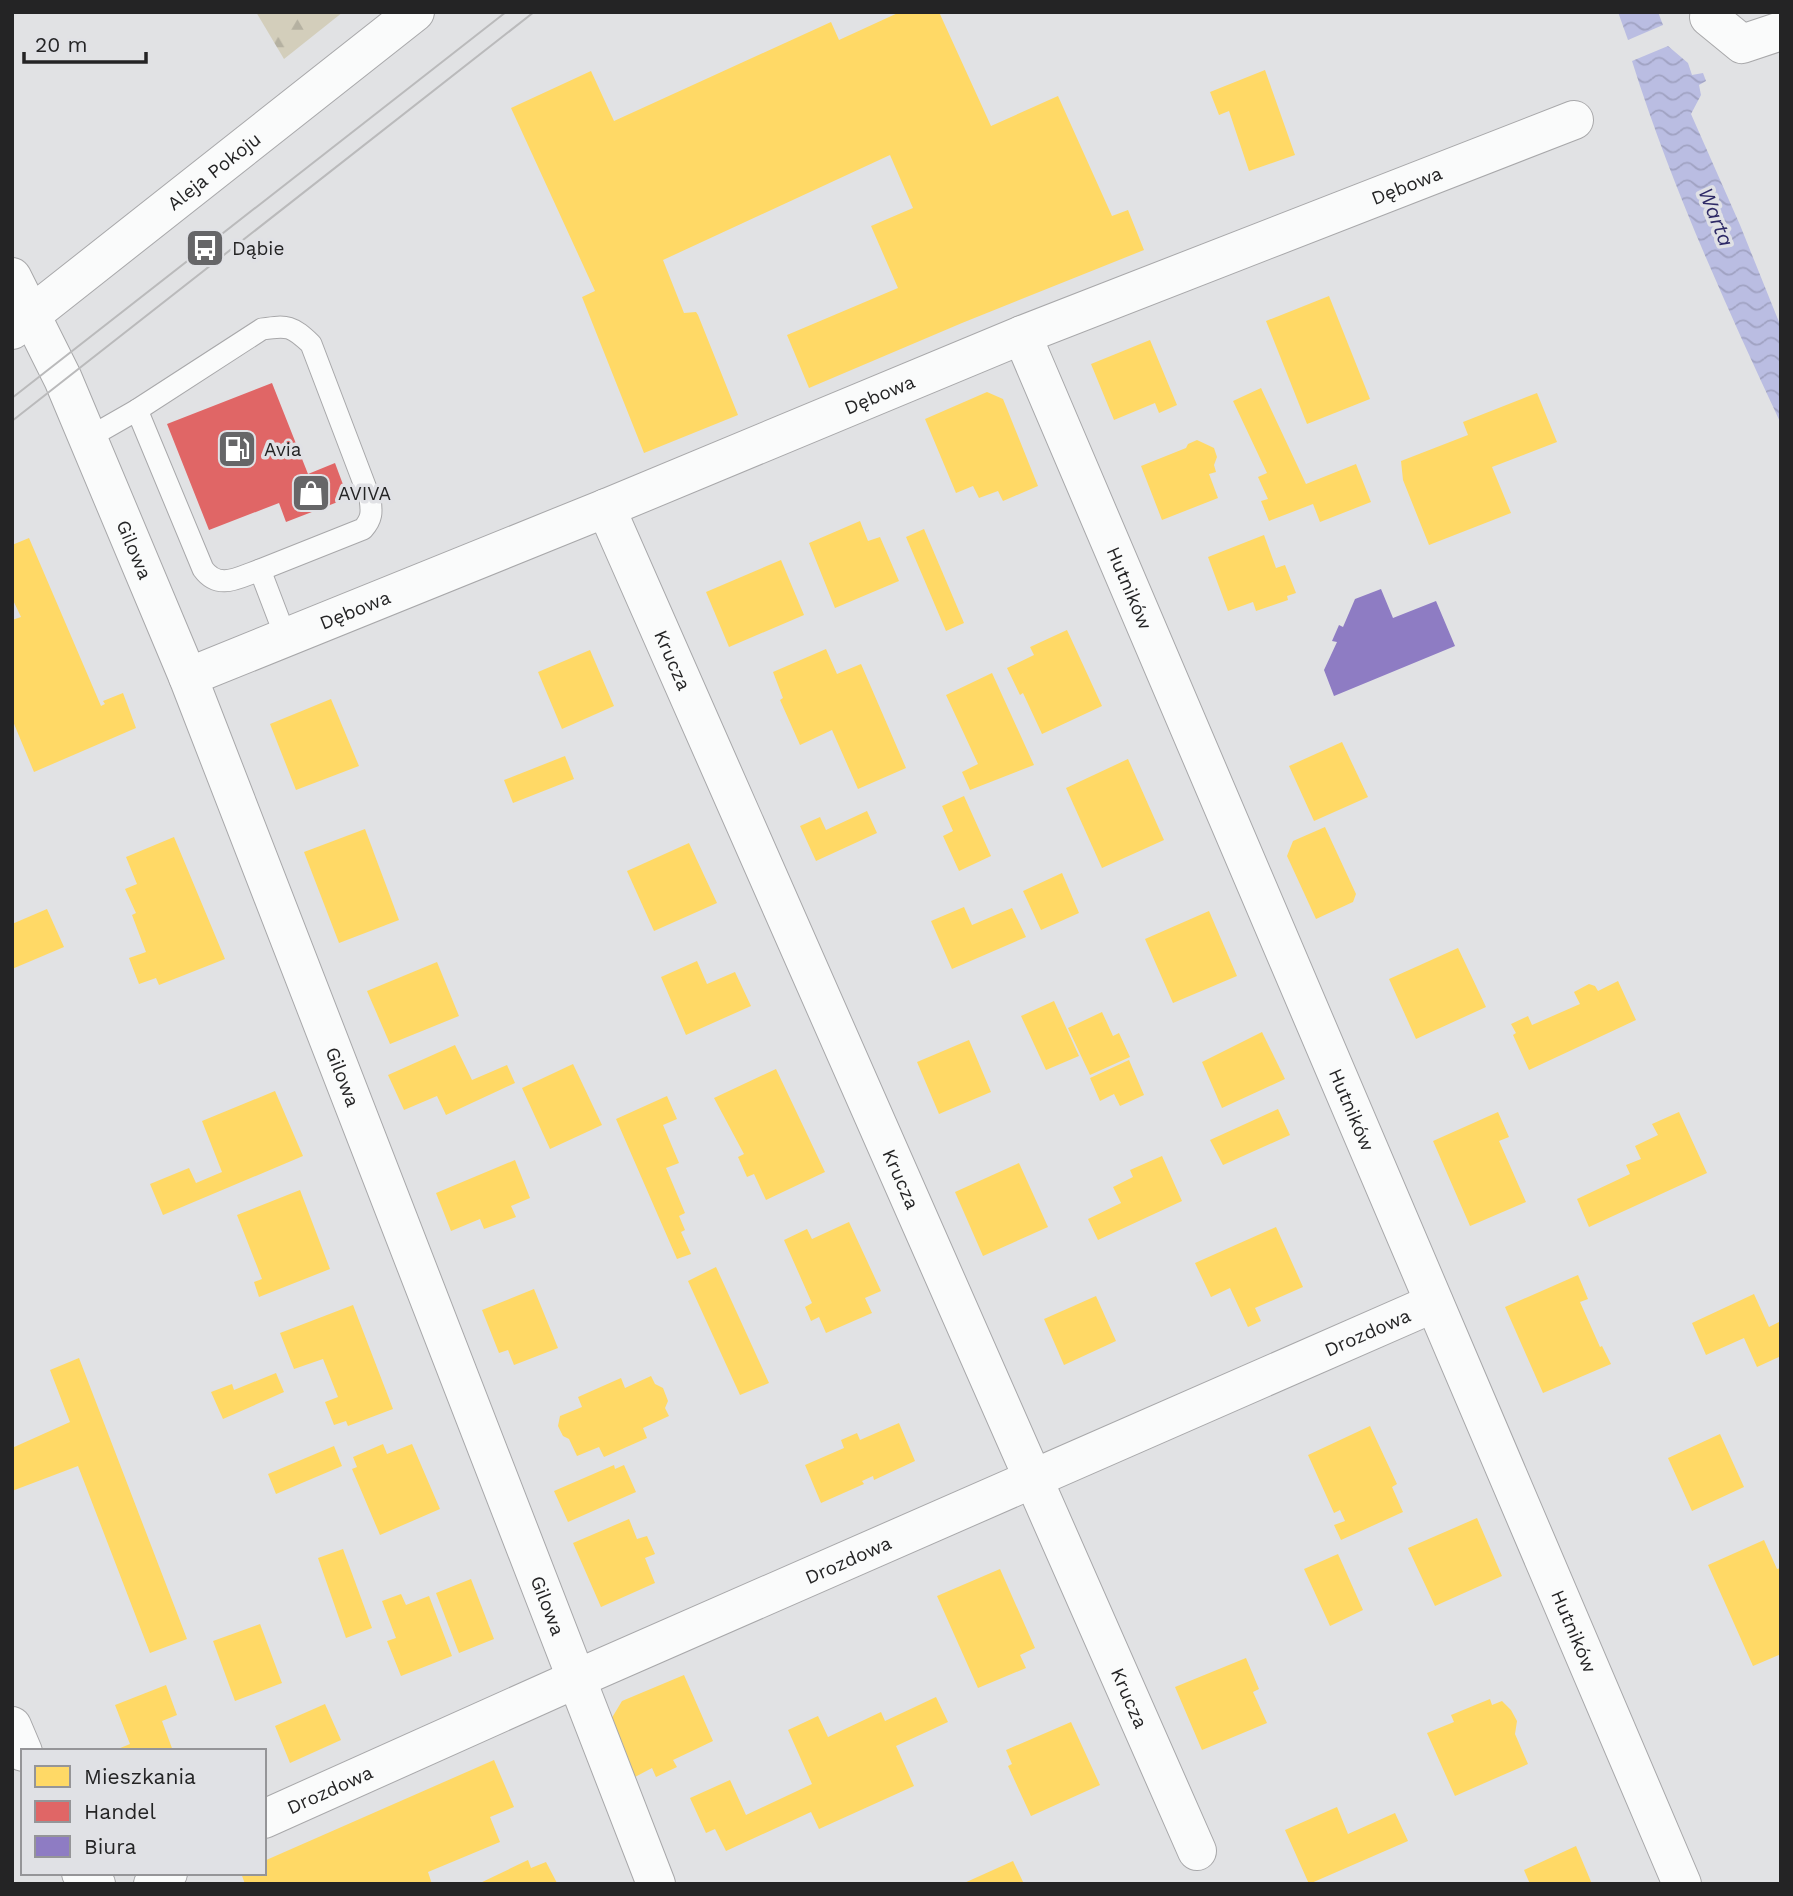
<svg xmlns="http://www.w3.org/2000/svg" width="1793" height="1896" viewBox="0 0 1793 1896" font-family="'Work Sans',sans-serif">
<style>
.forest{fill:url(#forest-firs)}
.water{fill:url(#water-waves)}
.homes{fill:#ffd966}
.shops{fill:#e06666}
.offices{fill:#8e7cc3}
.lines{fill:none;stroke-linecap:round;stroke-linejoin:round}
.service-casing{stroke:#a8a8aa;stroke-width:23}
.minor-casing{stroke:#a8a8aa;stroke-width:40}
.tertiary-casing{stroke:#a8a8aa;stroke-width:40}
.service{stroke:#fafbfb;stroke-width:21}
.minor{stroke:#fafbfb;stroke-width:38}
.tertiary{stroke:#fafbfb;stroke-width:38}
.tram{stroke:#bababb;stroke-width:2}
.labels{text-anchor:middle;stroke-width:7;stroke-linejoin:round;paint-order:stroke}
.street-label{font-size:19px;fill:#242425;stroke:#e0e1e5}
.poi-label{font-size:19px;fill:#242425;stroke:#e0e1e5;text-anchor:start}
.water-label{font-size:21px;font-style:italic;fill:#2d2966;stroke:#e0e1e5}
</style>
<defs>
<pattern id="forest-firs" width="22" height="20" patternUnits="userSpaceOnUse" patternTransform="scale(1.75)"><rect width="22" height="20" fill="#d3cebb"/><path d="M5 1l3.5 6h-7zM16 11l3.5 6h-7z" fill="#b5b1a1"/></pattern>
<pattern id="water-waves" width="16" height="10" patternUnits="userSpaceOnUse" patternTransform="scale(1.75)"><rect width="16" height="10" fill="#babde2"/><path d="M0 5q4-4 8 0t8 0" fill="none" stroke="#a0a2c2"/></pattern>
</defs>
<rect width="100%" height="100%" fill="#e1e2e4"/>
<path class="forest" d="M 256,12 L 343,12 L 284,59 Z"/>
<g class="water">
<path d="M 1618,12 L 1658,12 L 1663,25 L 1628,40 Z"/>
<path d="M 1668,46 L 1688,63 L 1692,75 L 1703,73 L 1706,81 L 1699,85 L 1701,95 L 1691,114 L 1740,225 L 1781,327 L 1781,424 C 1726,306 1671,185 1632,61 Z"/>
</g>
<g class="homes">
<path d="M 900,12 L 939,12 L 991,126 L 1058,96 L 1112,216 L 1128,210 L 1144,250 L 962,323 L 809,388 L 787,335 L 898,288 L 871,226 L 913,208 L 890,155 L 663,260 L 684,313 L 696,312 L 698,315 L 738,415 L 644,453 L 582,297 L 595,291 L 511,108 L 591,71 L 614,121 L 831,22 L 839,40 Z"/>
<path d="M 1265,70 L 1295,155 L 1249,171 L 1229,111 L 1219,115 L 1210,92 Z"/>
<path d="M 1329,296 L 1370,399 L 1307,424 L 1266,321 Z"/>
<path d="M 1150,340 L 1177,405 L 1159,413 L 1155,403 L 1114,420 L 1091,364 Z"/>
<path d="M 1261,388 L 1306,484 L 1356,464 L 1371,502 L 1320,522 L 1313,504 L 1269,521 L 1261,501 L 1268,499 L 1258,477 L 1267,473 L 1233,401 Z"/>
<path d="M 987,392 L 1003,399 L 1038,486 L 1003,501 L 998,491 L 979,498 L 973,486 L 956,493 L 925,419 Z"/>
<path d="M 1537,393 L 1557,442 L 1492,467 L 1511,513 L 1429,545 L 1403,480 L 1401,461 L 1468,435 L 1463,422 Z"/>
<path d="M 1197,440 L 1214,448 L 1217,457 L 1214,465 L 1216,472 L 1209,474 L 1218,498 L 1162,520 L 1141,466 L 1186,448 L 1188,444 Z"/>
<path d="M 860,521 L 868,541 L 880,537 L 899,581 L 835,608 L 809,543 Z"/>
<path d="M 924,529 L 964,623 L 946,631 L 906,537 Z"/>
<path d="M 1264,535 L 1276,568 L 1285,565 L 1296,593 L 1287,596 L 1288,600 L 1256,611 L 1253,602 L 1228,611 L 1208,557 Z"/>
<path d="M 29,538 L 101,706 L 105,704 L 103,701 L 123,693 L 136,728 L 34,772 L 12,719 L 12,620 L 21,617 L 12,598 L 12,545 Z"/>
<path d="M 781,560 L 804,615 L 729,647 L 706,592 Z"/>
<path d="M 1067,630 L 1102,706 L 1042,734 L 1023,693 L 1020,695 L 1007,668 L 1034,655 L 1030,647 Z"/>
<path d="M 826,649 L 837,674 L 861,664 L 906,768 L 858,789 L 832,730 L 800,745 L 780,700 L 783,698 L 773,672 Z"/>
<path d="M 590,650 L 614,706 L 562,729 L 538,672 Z"/>
<path d="M 992,673 L 1034,765 L 970,790 L 962,772 L 978,764 L 946,695 Z"/>
<path d="M 331,699 L 359,766 L 296,790 L 270,724 Z"/>
<path d="M 1342,742 L 1368,797 L 1314,821 L 1289,766 Z"/>
<path d="M 565,756 L 574,779 L 513,803 L 504,780 Z"/>
<path d="M 1128,759 L 1164,840 L 1102,868 L 1066,788 Z"/>
<path d="M 964,796 L 991,856 L 959,871 L 943,836 L 953,831 L 942,806 Z"/>
<path d="M 867,811 L 877,833 L 816,861 L 800,826 L 820,817 L 826,830 Z"/>
<path d="M 1325,827 L 1356,894 L 1353,902 L 1316,919 L 1287,856 L 1293,841 Z"/>
<path d="M 365,829 L 399,920 L 339,943 L 304,852 Z"/>
<path d="M 174,837 L 225,959 L 159,985 L 156,978 L 139,984 L 129,958 L 146,952 L 132,915 L 136,913 L 125,889 L 137,884 L 126,857 Z"/>
<path d="M 689,843 L 717,903 L 654,931 L 627,871 Z"/>
<path d="M 1062,873 L 1079,913 L 1041,930 L 1023,891 Z"/>
<path d="M 964,907 L 972,925 L 1012,908 L 1026,937 L 952,969 L 931,921 Z"/>
<path d="M 47,909 L 64,947 L 12,969 L 12,924 Z"/>
<path d="M 1209,911 L 1237,976 L 1173,1003 L 1145,939 Z"/>
<path d="M 1458,948 L 1486,1007 L 1416,1039 L 1389,979 Z"/>
<path d="M 697,961 L 707,984 L 735,972 L 751,1006 L 686,1035 L 661,977 Z"/>
<path d="M 437,962 L 459,1016 L 390,1044 L 367,991 Z"/>
<path d="M 1618,981 L 1636,1020 L 1529,1070 L 1513,1035 L 1516,1033 L 1511,1024 L 1528,1016 L 1532,1025 L 1580,1004 L 1574,992 L 1589,984 L 1595,986 L 1598,991 Z"/>
<path d="M 1054,1001 L 1079,1056 L 1046,1070 L 1021,1016 Z"/>
<path d="M 1102,1012 L 1113,1036 L 1119,1033 L 1130,1057 L 1090,1075 L 1068,1028 Z"/>
<path d="M 1262,1032 L 1285,1079 L 1222,1108 L 1202,1062 Z"/>
<path d="M 969,1040 L 991,1092 L 939,1114 L 917,1062 Z"/>
<path d="M 455,1045 L 472,1080 L 507,1065 L 515,1083 L 446,1115 L 437,1096 L 404,1110 L 388,1075 Z"/>
<path d="M 1129,1060 L 1144,1095 L 1120,1106 L 1114,1094 L 1100,1101 L 1090,1078 Z"/>
<path d="M 573,1064 L 602,1125 L 550,1149 L 522,1088 Z"/>
<path d="M 776,1069 L 825,1172 L 766,1200 L 754,1174 L 747,1177 L 738,1157 L 744,1154 L 714,1098 Z"/>
<path d="M 275,1091 L 303,1156 L 163,1215 L 150,1184 L 189,1168 L 196,1183 L 222,1172 L 202,1121 Z"/>
<path d="M 667,1096 L 677,1119 L 663,1125 L 679,1163 L 666,1168 L 685,1213 L 679,1216 L 685,1230 L 681,1232 L 691,1254 L 677,1259 L 616,1119 Z"/>
<path d="M 1278,1109 L 1290,1135 L 1223,1165 L 1210,1140 Z"/>
<path d="M 1498,1112 L 1509,1137 L 1499,1141 L 1526,1202 L 1470,1226 L 1433,1141 Z"/>
<path d="M 1679,1112 L 1707,1173 L 1589,1227 L 1577,1199 L 1630,1174 L 1626,1165 L 1641,1159 L 1635,1146 L 1658,1135 L 1652,1124 Z"/>
<path d="M 1162,1156 L 1182,1201 L 1098,1240 L 1088,1219 L 1121,1203 L 1113,1187 L 1133,1177 L 1130,1170 Z"/>
<path d="M 515,1160 L 530,1198 L 511,1206 L 516,1217 L 484,1229 L 480,1219 L 451,1231 L 436,1193 Z"/>
<path d="M 1019,1163 L 1048,1227 L 983,1256 L 955,1192 Z"/>
<path d="M 300,1190 L 330,1269 L 259,1297 L 254,1282 L 262,1279 L 237,1215 Z"/>
<path d="M 849,1222 L 881,1291 L 865,1298 L 872,1313 L 826,1333 L 819,1317 L 811,1321 L 805,1307 L 812,1303 L 784,1240 L 807,1229 L 812,1239 Z"/>
<path d="M 1276,1227 L 1303,1287 L 1255,1308 L 1261,1321 L 1248,1327 L 1230,1288 L 1211,1297 L 1195,1263 Z"/>
<path d="M 716,1267 L 769,1383 L 740,1395 L 688,1281 Z"/>
<path d="M 1578,1275 L 1588,1299 L 1580,1302 L 1600,1347 L 1602,1346 L 1611,1364 L 1543,1393 L 1505,1307 Z"/>
<path d="M 534,1289 L 558,1348 L 514,1365 L 508,1350 L 499,1353 L 482,1310 Z"/>
<path d="M 1754,1294 L 1769,1327 L 1781,1321 L 1781,1356 L 1757,1367 L 1744,1338 L 1706,1355 L 1692,1323 Z"/>
<path d="M 1096,1296 L 1116,1341 L 1064,1365 L 1044,1319 Z"/>
<path d="M 353,1305 L 393,1409 L 348,1426 L 346,1421 L 334,1425 L 325,1402 L 338,1397 L 323,1359 L 294,1369 L 280,1333 Z"/>
<path d="M 79,1358 L 187,1639 L 150,1653 L 78,1466 L 12,1491 L 12,1448 L 70,1422 L 50,1370 Z"/>
<path d="M 276,1373 L 284,1392 L 223,1419 L 211,1392 L 232,1384 L 234,1390 Z"/>
<path d="M 651,1376 L 655,1384 L 663,1388 L 668,1401 L 665,1408 L 669,1416 L 643,1428 L 647,1438 L 604,1457 L 599,1447 L 577,1456 L 569,1439 L 563,1436 L 558,1426 L 560,1416 L 582,1407 L 578,1397 L 621,1378 L 625,1388 Z"/>
<path d="M 899,1423 L 915,1461 L 874,1480 L 873,1476 L 862,1481 L 864,1484 L 821,1503 L 805,1465 L 844,1448 L 841,1440 L 857,1433 L 860,1440 Z"/>
<path d="M 1370,1426 L 1397,1484 L 1392,1487 L 1403,1512 L 1341,1540 L 1334,1525 L 1345,1521 L 1340,1510 L 1334,1513 L 1308,1455 Z"/>
<path d="M 1720,1434 L 1744,1487 L 1692,1511 L 1668,1458 Z"/>
<path d="M 383,1444 L 387,1454 L 412,1444 L 440,1509 L 380,1535 L 352,1469 L 357,1467 L 353,1457 Z"/>
<path d="M 334,1446 L 342,1466 L 276,1494 L 268,1474 Z"/>
<path d="M 614,1465 L 615,1469 L 624,1465 L 636,1492 L 568,1522 L 554,1491 Z"/>
<path d="M 1477,1518 L 1502,1576 L 1435,1606 L 1408,1548 Z"/>
<path d="M 629,1519 L 637,1539 L 647,1536 L 655,1554 L 645,1558 L 655,1583 L 601,1607 L 573,1543 Z"/>
<path d="M 1764,1540 L 1777,1569 L 1781,1568 L 1781,1654 L 1753,1666 L 1708,1565 Z"/>
<path d="M 343,1549 L 372,1628 L 346,1638 L 318,1558 Z"/>
<path d="M 1338,1554 L 1363,1610 L 1330,1626 L 1304,1569 Z"/>
<path d="M 1000,1569 L 1035,1648 L 1020,1655 L 1026,1668 L 978,1688 L 937,1596 Z"/>
<path d="M 471,1579 L 494,1639 L 459,1653 L 436,1593 Z"/>
<path d="M 401,1594 L 406,1605 L 429,1596 L 452,1656 L 401,1676 L 387,1641 L 396,1638 L 382,1601 Z"/>
<path d="M 260,1624 L 282,1683 L 235,1701 L 213,1641 Z"/>
<path d="M 1246,1658 L 1259,1689 L 1253,1692 L 1267,1723 L 1202,1750 L 1175,1687 Z"/>
<path d="M 684,1675 L 713,1741 L 673,1760 L 677,1767 L 656,1777 L 652,1768 L 635,1777 L 610,1721 L 622,1701 Z"/>
<path d="M 166,1685 L 177,1715 L 162,1721 L 173,1751 L 113,1751 L 130,1744 L 115,1705 Z"/>
<path d="M 936,1697 L 948,1722 L 896,1746 L 914,1786 L 819,1829 L 811,1812 L 726,1851 L 715,1829 L 706,1833 L 690,1798 L 730,1780 L 746,1815 L 812,1784 L 788,1730 L 818,1716 L 828,1737 L 881,1712 L 885,1721 Z"/>
<path d="M 1490,1699 L 1492,1705 L 1502,1701 L 1511,1710 L 1517,1721 L 1515,1734 L 1528,1764 L 1455,1796 L 1427,1733 L 1454,1722 L 1451,1715 Z"/>
<path d="M 325,1704 L 341,1740 L 290,1763 L 275,1726 Z"/>
<path d="M 1071,1722 L 1100,1785 L 1031,1816 L 1008,1766 L 1012,1764 L 1006,1750 Z"/>
<path d="M 494,1760 L 514,1807 L 490,1817 L 500,1842 L 428,1872 L 432,1884 L 245,1884 L 241,1873 L 264,1873 L 264,1861 Z"/>
<path d="M 1337,1807 L 1348,1834 L 1395,1813 L 1408,1841 L 1309,1884 L 1285,1830 Z"/>
<path d="M 1576,1846 L 1592,1884 L 1530,1884 L 1524,1870 Z"/>
<path d="M 528,1860 L 531,1868 L 546,1862 L 557,1883 L 478,1884 Z"/>
<path d="M 1013,1861 L 1024,1884 L 962,1884 Z"/>
</g>
<path class="shops" d="M 272,383 L 308,474 L 335,463 L 348,498 L 286,522 L 279,503 L 209,530 L 167,424 Z"/>
<path class="offices" d="M 1381,589 L 1393,618 L 1436,601 L 1455,646 L 1334,696 L 1324,670 L 1337,642 L 1332,641 L 1339,625 L 1343,627 L 1355,599 Z"/>
<g class="lines">
<g class="service-casing">
<g id="service">
<path d="M 137,410 L 262,329 C 288,325 292,326 311,344 L 370,499 C 372,512 372,519 363,529 L 260,570"/>
<path d="M 88,438 L 137,410 L 203,569 C 219,591 239,577 260,570 L 286,638"/>
</g>
</g>
<g class="minor-casing">
<g id="minor">
<path d="M 1709,17 L 1742,44 L 1781,31"/>
<path id="s1" d="M 12,277 L 63,379 L 188,677 L 656,1884"/>
<path id="s2" d="M 1022,335 L 1682,1884"/>
<path id="s3" d="M 606,508 L 1197,1851"/>
<path id="s4" d="M 188,677 L 606,508 L 1022,335 L 1574,120"/>
<path d="M 12,1726 L 23,1752"/>
<path id="s5" d="M 264,1819 L 576,1679 L 1434,1303"/>
<path d="M 81,1873 L 96,1884"/>
<path d="M 153,1884 L 168,1873"/>
</g>
</g>
<g class="tertiary-casing">
<g id="tertiary">
<path id="s6" d="M 12,330 L 415,12"/>
</g>
</g>
<use href="#service" class="service"/>
<use href="#minor" class="minor"/>
<use href="#tertiary" class="tertiary"/>
<g class="tram">
<path d="M 12,398 L 506,12"/>
<path d="M 12,421 L 534,12"/>
</g>
</g>
<defs>
<g id="bus-square" transform="scale(2.0125)"><rect x="-9" y="-9" width="18" height="18" rx="4" fill="#666668" stroke="#e0e1e5"/><path d="M-5-6H5V4H4V6H2V4H-2V6H-4V4H-5ZM-3.5-4V0h7V-4ZM-3.5 1.2v1.5H-2V1.2ZM2 1.2v1.5H3.5V1.2Z" fill="#fff"/></g>
<g id="fuel-square" transform="scale(2.0125)"><rect x="-9" y="-9" width="18" height="18" rx="4" fill="#666668" stroke="#e0e1e5"/><path d="M-5.5-6h7V0h2V4h1.3V-2.5L3-4.5l.8-.8L6-3V5H2.5V1h-1V6h-7ZM-4.2-4.7v3.2H.2V-4.7Z" fill="#fff"/></g>
<g id="shop-square" transform="scale(2.0125)"><rect x="-9" y="-9" width="18" height="18" rx="4" fill="#666668" stroke="#e0e1e5"/><path d="M-5-2.5h2.3a2.7 3.5 0 0 1 5.4 0H5L5.5 6h-11ZM-1.5-2.5h3a1.5 2.3 0 0 0-3 0Z" fill="#fff"/></g>
</defs>
<g fill-rule="evenodd">
<use href="#bus-square" x="205" y="248"/>
<use href="#fuel-square" x="237" y="449"/>
<use href="#shop-square" x="311" y="493"/>
</g>
<g class="labels">
<g class="street-label">
<text dy="7" stroke="none"><textPath href="#s6" startOffset="257">Aleja Pokoju</textPath></text>
<text dy="7" stroke="none"><textPath href="#s4" startOffset="1314">Dębowa</textPath></text>
<text dy="7" stroke="none"><textPath href="#s4" startOffset="747">Dębowa</textPath></text>
<text dy="7" stroke="none"><textPath href="#s1" startOffset="299">Gilowa</textPath></text>
<text dy="7" stroke="none"><textPath href="#s2" startOffset="275">Hutników</textPath></text>
<text dy="7" stroke="none"><textPath href="#s4" startOffset="180">Dębowa</textPath></text>
<text dy="7" stroke="none"><textPath href="#s3" startOffset="166">Krucza</textPath></text>
<text dy="7" stroke="none"><textPath href="#s1" startOffset="866">Gilowa</textPath></text>
<text dy="7" stroke="none"><textPath href="#s2" startOffset="842">Hutników</textPath></text>
<text dy="7" stroke="none"><textPath href="#s3" startOffset="733">Krucza</textPath></text>
<text dy="7" stroke="none"><textPath href="#s5" startOffset="1206">Drozdowa</textPath></text>
<text dy="7" stroke="none"><textPath href="#s5" startOffset="639">Drozdowa</textPath></text>
<text dy="7" stroke="none"><textPath href="#s1" startOffset="1433">Gilowa</textPath></text>
<text dy="7" stroke="none"><textPath href="#s2" startOffset="1409">Hutników</textPath></text>
<text dy="7" stroke="none"><textPath href="#s3" startOffset="1300">Krucza</textPath></text>
<text dy="7" stroke="none"><textPath href="#s5" startOffset="72">Drozdowa</textPath></text>
</g>
<g class="poi-label">
<text x="232" y="255">Dąbie</text>
<text x="264" y="456">Avia</text>
<text x="338" y="500">AVIVA</text>
</g>
<g class="water-label">
<text transform="translate(1716 217) rotate(68)" y="7">Warta</text>
</g>
</g>
<rect width="1793" height="1896" fill="none" stroke="#242425" stroke-width="28"/>
<rect x="21" y="1749" width="245" height="126" fill="#e0e1e5" stroke="#959598" stroke-width="2"/>
<rect x="35" y="1766" width="35" height="21" fill="#ffd966" stroke="#959598" stroke-width="2"/>
<text x="84" y="1784" font-size="21" fill="#242425">Mieszkania</text>
<rect x="35" y="1801" width="35" height="21" fill="#e06666" stroke="#959598" stroke-width="2"/>
<text x="84" y="1819" font-size="21" fill="#242425">Handel</text>
<rect x="35" y="1836" width="35" height="21" fill="#8e7cc3" stroke="#959598" stroke-width="2"/>
<text x="84" y="1854" font-size="21" fill="#242425">Biura</text>
<path d="M24 52v10h122v-10" fill="none" stroke="#242425" stroke-width="3.5"/>
<text x="35" y="52" font-size="21" fill="#242425" stroke="#e0e1e5" stroke-width="5" paint-order="stroke">20 m</text>
</svg>
